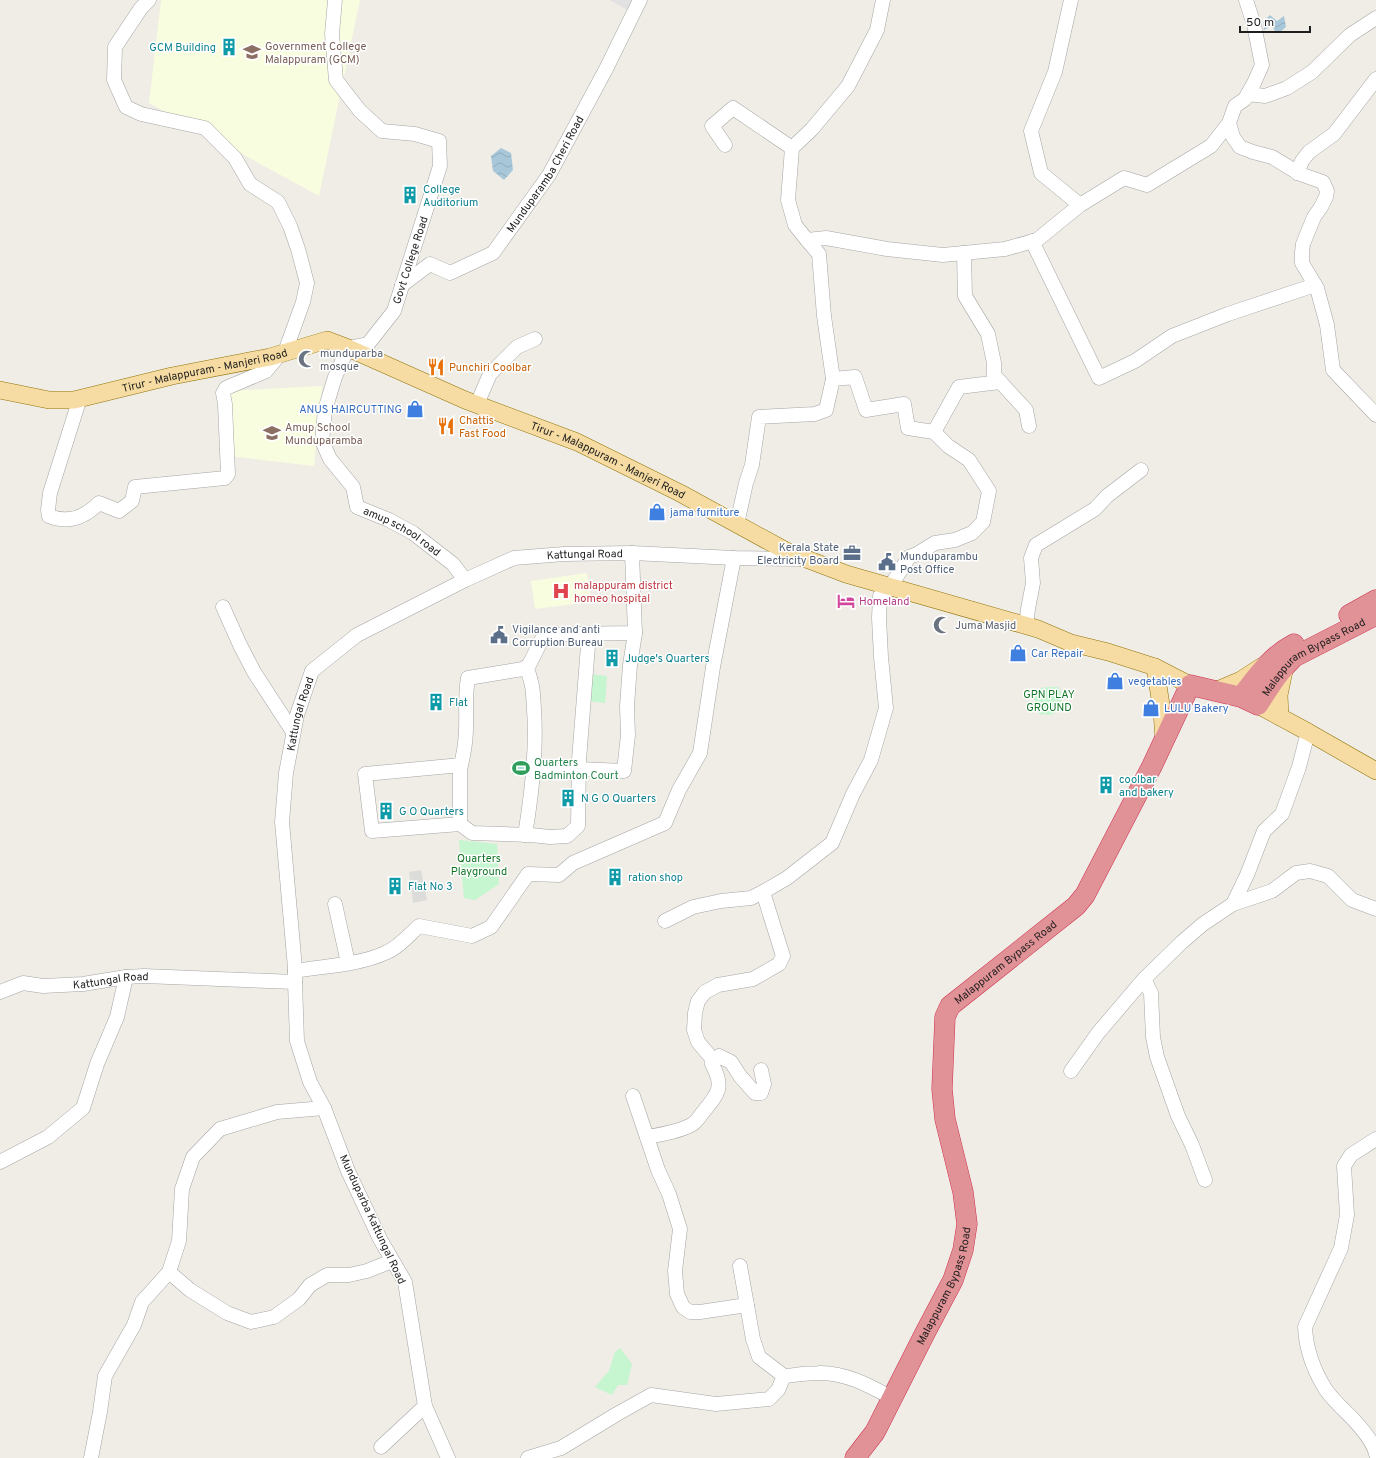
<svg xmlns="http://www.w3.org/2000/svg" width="1376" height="1458" viewBox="0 0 1376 1458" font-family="Overpass,sans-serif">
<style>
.residential{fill:#dcdcdb}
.education{fill:#f9fde0}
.park{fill:#c5f6cf}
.pitch{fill:#88d9c4}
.parking{fill:#e2e2e2}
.water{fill:url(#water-waves)}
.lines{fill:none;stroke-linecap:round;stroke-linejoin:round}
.minor-casing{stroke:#a5a5a5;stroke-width:15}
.major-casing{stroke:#907409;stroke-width:18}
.highway-casing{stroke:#d02f52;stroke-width:21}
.minor{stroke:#fff;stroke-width:14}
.major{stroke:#f6dca3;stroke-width:17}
.highway{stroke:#e19296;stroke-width:20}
.labels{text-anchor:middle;stroke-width:3;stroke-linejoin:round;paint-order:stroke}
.education-label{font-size:11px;fill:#785e54;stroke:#fff;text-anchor:start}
.culture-label{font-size:11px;fill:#0d838f;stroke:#fff;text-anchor:start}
.street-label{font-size:11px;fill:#1e1e1e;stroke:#fff}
.worship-label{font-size:11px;fill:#5b616d;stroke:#fff;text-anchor:start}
.food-label{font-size:11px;fill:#c56008;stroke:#fff;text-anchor:start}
.shop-label{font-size:11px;fill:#366cbe;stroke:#fff;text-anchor:start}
.service-label{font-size:11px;fill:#4e5e75;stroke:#fff;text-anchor:start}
.health-label{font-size:11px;fill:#be3a42;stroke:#fff;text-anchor:start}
.hotel-label{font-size:11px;fill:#b23c85;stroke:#fff;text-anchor:start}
.park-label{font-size:11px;fill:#127627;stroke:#fff}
.leisure-label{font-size:11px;fill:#27864d;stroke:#fff;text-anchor:start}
</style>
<defs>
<pattern id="water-waves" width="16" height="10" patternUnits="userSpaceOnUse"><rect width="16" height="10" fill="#a8c8da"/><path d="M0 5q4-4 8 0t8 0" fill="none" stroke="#90abbb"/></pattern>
</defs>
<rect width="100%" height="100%" fill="#efede5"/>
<path class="residential" d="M 421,870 L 427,900 L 413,903 L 409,872 Z"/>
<g class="education">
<path d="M 161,0 L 360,0 L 319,196 L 149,103 Z"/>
<path d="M 322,386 L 314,466 L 229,456 L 227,391 Z"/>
<path d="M 587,573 L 591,602 L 535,609 L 531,581 Z"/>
</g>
<g class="park">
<path d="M 589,674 L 607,676 L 605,703 L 587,701 Z"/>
<path d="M 1050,687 L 1058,687 L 1062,695 L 1061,708 L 1051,715 L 1039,714 L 1034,698 L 1040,688 Z"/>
<path d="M 459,840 L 497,844 L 499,884 L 475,900 L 464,898 Z"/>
<path d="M 620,1348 L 632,1364 L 627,1385 L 618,1385 L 612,1395 L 595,1387 L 609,1371 L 615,1352 Z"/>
</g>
<path class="pitch" d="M 519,760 L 530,760 L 529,775 L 512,774 L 512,762 L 517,762 Z"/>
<path class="parking" d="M 610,0 L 634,0 L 629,11 Z"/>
<g class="water">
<path d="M 1270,15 L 1277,21 L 1284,16 L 1286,27 L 1280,32 L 1275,31 L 1272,26 L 1264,30 L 1263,22 Z"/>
<path d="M 501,148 L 511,153 L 513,170 L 504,180 L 493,171 L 491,156 Z"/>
</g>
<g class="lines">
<g class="minor-casing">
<g id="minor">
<path d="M 149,0 L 141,8 L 115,47 L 114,80 L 126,107 L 141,114 L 205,128 L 235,158 L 250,184 L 278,202 L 290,226 L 298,249 L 307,283 L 303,302 L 285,352"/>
<path id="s1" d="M 335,0 L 332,34 L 336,80 L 360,111 L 382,131 L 415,134 L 439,141 L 440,166 L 394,311 L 368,344 L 348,348 L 335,377 L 325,410 L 322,441 L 330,459 L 353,487 L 357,507 L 389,520 L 413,533 L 453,564 L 465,580"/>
<path d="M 883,0 L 877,30 L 848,86 L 812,129 L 792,148 L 788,200 L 795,225 L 807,240 L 826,238 L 887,249 L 943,255 L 1005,249 L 1037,240 L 1080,205 L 1124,178 L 1147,185 L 1211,146 L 1229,123"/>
<path d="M 1071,0 L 1055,72 L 1031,131 L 1041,173 L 1080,205"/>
<path d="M 1246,0 L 1254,25 L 1262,65 L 1254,83 L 1245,99 L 1235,106 L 1229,123 L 1233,137 L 1240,147 L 1253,152 L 1272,157 L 1300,174 L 1323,182 L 1327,191 L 1326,197 L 1321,207 L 1314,217 L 1303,244 L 1302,252 L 1302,263 L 1317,288 L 1327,325 L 1333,370 L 1376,415"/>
<path d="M 1248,94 L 1265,96 L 1287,88 L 1312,72 L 1350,35 L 1376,18"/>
<path d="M 725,145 L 712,126 L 733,108 L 792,148"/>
<path d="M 1297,173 L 1302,161 L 1309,152 L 1334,134 L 1376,79"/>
<path d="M 807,240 L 819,254 L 824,316 L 833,379"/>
<path d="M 1032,241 L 1099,378 L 1135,361 L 1172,336 L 1228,314 L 1315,285"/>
<path d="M 964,253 L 965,296 L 988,334 L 994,363 L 994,375 L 1026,410 L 1029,426"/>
<path id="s2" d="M 402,285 L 430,264 L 450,273 L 493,253 L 549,175 L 606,69 L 640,0"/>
<path d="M 80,398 L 50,493 L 48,510 L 49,516 C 68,524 85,517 99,503 L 119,511 L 132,501 L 135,487 L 225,478 L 228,474 L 225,404 L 223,393 L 226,388 L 266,371 L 280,354"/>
<path d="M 477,404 L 490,374 L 517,347 L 535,339"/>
<path d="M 737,524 L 746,483 L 752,465 L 759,417 L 815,414 L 826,410 L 833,379 L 855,377 L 866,410 L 904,404 L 908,428 L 934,432"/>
<path d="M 223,607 L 240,645 L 254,672 L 293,732"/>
<path d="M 1026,626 L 1028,609 L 1033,583 L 1031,558 L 1036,545 L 1095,509 L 1107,496 L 1141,470"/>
<path d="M 461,765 L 365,774 L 372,831 L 460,824 L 460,770 C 462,761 464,752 465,743 C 468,721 464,699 468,678 L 523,669 L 529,665 L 542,639 L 564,634 L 635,633 L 632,553"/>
<path d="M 534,766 L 544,769 L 579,774"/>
<path d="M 579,769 L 624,771 L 628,735 L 627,706 L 630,665 L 635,633"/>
<path d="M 460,824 L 472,833 L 531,835 L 550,837 L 567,836 L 578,826 L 579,760 L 589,633"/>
<path d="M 525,835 C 532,793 537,751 534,709 C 533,692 533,682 526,667"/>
<path d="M 335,904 L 348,963"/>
<path d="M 1233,904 L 1247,875 L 1264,831 L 1282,814 L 1299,767 L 1308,732"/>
<path d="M 665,921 L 693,907 L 721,901 L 751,898 L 763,892 L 787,878 L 832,843 L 853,794 L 871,760 L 886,708 L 881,657 L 879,618 L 880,596 L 890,587 L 909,557 L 917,554 L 935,543 L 955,540 L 972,533 L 983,522 L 989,491 L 969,460 L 948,446 L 934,432 L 959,387 L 1000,382"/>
<path d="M 295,971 C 324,966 359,965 385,953 C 398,948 409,935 419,926 L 472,936 L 491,927 L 528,874 L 559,875 L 573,863 L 665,823 L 679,790 L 700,753 L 713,667 L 734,558"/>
<path d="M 1144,979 L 1151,993 L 1153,1037 L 1157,1057 L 1178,1116 L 1192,1145 L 1205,1180"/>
<path id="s3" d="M 0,992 L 23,983 L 43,986 L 83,984 L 126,977 L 144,976 L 295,982"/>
<path d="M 714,1061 L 698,1042 L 694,1030 L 695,1013 L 698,1001 L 705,992 L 718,985 L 753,979 L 779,964 L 783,956 L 763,892"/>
<path d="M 1071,1071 L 1098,1033 L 1144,979 L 1182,942 L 1203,924 L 1233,904 L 1272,891 L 1296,873 L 1310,871 L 1328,876 L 1352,900 L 1376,909"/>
<path d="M 633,1096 L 658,1170 L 669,1194 L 680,1229 L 675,1271 L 677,1294 L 683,1307 L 690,1312 L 700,1312 L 747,1305"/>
<path d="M 647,1137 C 659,1135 685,1130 694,1123 C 698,1120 701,1114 704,1111 C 719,1093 724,1086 712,1064 L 719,1056 L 731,1062 L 740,1076 L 755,1093 L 761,1093 L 764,1084 L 761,1070"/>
<path d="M 1376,1139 L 1351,1155 L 1344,1166 L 1347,1215 L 1341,1248 L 1305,1327 C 1306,1349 1314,1371 1326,1390 C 1333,1400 1344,1410 1353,1419 C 1362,1429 1373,1441 1376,1454"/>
<path d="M 0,1162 L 48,1137 L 83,1108 L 97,1064 L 117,1017 L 126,977"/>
<path d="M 169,1272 L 190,1290 L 227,1313 L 251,1322 L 274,1317 L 299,1299 L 310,1285 L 327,1275 L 349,1275 L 367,1271 L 392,1261"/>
<path d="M 784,1376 C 795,1375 807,1373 818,1373 C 845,1372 870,1386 892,1398"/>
<path d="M 381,1447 L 425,1406"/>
<path d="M 91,1458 L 100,1412 L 105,1376 L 134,1325 L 142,1302 L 169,1272 L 179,1241 L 182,1189 L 193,1157 L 220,1129 L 277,1112 L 324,1108"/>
<path id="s4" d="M 448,1458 L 425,1406 L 405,1282 L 380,1239 L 348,1171 L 324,1108 L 310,1082 L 297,1041 L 295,982 L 295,968 L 282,822 L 286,773 L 297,715 L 312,671 L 357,635 L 465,580 L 514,558 L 564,554 L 632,553 L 734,558 L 801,559"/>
<path d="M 528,1458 L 561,1448 L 617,1414 L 651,1395 L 716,1404 L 769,1399 L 778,1390 L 784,1376 L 759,1357 L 753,1339 L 740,1266"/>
</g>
</g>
<g class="major-casing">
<g id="major">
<path id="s5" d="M 0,390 L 49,400 L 74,400 L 172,376 L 270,357 L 327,340 L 348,348 L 465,400 L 577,442 L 680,493 L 788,552 L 846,574 L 1038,629 L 1071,643 L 1108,652 L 1155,667 L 1190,685"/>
<path d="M 1155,667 L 1162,711 L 1164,740"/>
<path d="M 1215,691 L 1241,680 L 1261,667"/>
<path d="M 1258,705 L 1308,732 L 1376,771"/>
<path d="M 1280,717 L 1279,695 L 1285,666"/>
</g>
</g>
<g class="highway-casing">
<g id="highway">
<path d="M 1349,615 L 1376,600"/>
<path d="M 1241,697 C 1256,677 1271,656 1294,644"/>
<path id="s6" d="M 855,1458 L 875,1432 L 925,1333 L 953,1280 L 963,1250 L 967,1224 L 963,1192 L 945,1119 L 942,1089 L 945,1017 L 950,1006 L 1076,906 L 1085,895 L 1152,766 L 1190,685 L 1241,697 L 1258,705 C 1269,688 1279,671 1294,657 L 1376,615"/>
</g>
</g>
<use href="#minor" class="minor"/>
<use href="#major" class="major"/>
<use href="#highway" class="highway"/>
</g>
<defs>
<g id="building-bare" transform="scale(1.38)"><path d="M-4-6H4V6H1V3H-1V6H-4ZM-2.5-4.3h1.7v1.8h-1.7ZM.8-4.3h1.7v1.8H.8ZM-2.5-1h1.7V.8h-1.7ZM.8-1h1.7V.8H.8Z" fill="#0f9aa8" stroke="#fff" stroke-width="2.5" paint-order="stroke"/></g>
<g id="university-bare" transform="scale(1.38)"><path d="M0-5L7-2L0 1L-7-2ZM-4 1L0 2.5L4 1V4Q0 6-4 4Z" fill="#8d6e63" stroke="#fff" stroke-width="2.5" paint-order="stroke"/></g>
<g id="mosque-bare" transform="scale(1.38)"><path d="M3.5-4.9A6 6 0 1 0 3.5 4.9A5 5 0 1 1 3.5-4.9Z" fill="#6b7280" stroke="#fff" stroke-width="2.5" paint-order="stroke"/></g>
<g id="restaurant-bare" transform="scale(1.38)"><path d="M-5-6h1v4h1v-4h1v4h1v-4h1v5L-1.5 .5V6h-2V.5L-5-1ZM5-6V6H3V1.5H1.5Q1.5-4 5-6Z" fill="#e8710a" stroke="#fff" stroke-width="2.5" paint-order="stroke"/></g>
<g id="shop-bare" transform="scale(1.38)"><path d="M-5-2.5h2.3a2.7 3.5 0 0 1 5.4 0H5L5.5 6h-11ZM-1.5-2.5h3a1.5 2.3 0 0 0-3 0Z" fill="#3f7fe0" stroke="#fff" stroke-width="2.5" paint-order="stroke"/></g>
<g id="school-bare" transform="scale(1.38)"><path d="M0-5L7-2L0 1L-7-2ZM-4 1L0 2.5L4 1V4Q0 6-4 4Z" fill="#8d6e63" stroke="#fff" stroke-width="2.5" paint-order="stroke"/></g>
<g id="office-bare" transform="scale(1.38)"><path d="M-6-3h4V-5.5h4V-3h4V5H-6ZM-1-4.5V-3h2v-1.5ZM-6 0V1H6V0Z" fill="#5c6f8a" stroke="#fff" stroke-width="2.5" paint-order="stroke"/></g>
<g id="civic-bare" transform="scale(1.38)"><path d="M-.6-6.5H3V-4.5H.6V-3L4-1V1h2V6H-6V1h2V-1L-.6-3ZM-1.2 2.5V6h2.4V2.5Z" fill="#5c6f8a" stroke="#fff" stroke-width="2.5" paint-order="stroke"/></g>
<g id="hospital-bare" transform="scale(1.38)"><path d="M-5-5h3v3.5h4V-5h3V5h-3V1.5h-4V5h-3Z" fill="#e0444e" stroke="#fff" stroke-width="2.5" paint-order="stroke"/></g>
<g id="hotel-bare" transform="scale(1.38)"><path d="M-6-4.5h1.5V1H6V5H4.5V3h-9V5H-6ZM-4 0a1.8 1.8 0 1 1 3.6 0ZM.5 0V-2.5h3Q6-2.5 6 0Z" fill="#d1479c" stroke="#fff" stroke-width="2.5" paint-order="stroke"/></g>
<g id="stadium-bare" transform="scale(1.38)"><path d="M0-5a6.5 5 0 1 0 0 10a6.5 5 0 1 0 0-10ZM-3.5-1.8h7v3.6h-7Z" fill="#2e9e5b" stroke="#fff" stroke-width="2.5" paint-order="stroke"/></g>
</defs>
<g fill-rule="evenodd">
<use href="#building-bare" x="229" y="47"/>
<use href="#university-bare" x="252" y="52"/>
<use href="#building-bare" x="410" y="195"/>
<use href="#mosque-bare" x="307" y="359"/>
<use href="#restaurant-bare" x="436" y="367"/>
<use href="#shop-bare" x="415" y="409"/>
<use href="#restaurant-bare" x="446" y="426"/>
<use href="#school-bare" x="272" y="433"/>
<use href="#shop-bare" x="657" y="512"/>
<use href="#office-bare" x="852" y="553"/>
<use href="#civic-bare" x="887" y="562"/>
<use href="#hospital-bare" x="561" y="591"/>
<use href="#hotel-bare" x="846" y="601"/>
<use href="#mosque-bare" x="942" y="625"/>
<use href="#civic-bare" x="499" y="635"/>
<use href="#shop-bare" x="1018" y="653"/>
<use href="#building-bare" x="612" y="658"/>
<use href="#shop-bare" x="1115" y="681"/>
<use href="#building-bare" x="436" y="702"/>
<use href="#shop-bare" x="1151" y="708"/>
<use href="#stadium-bare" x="521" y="768"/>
<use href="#building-bare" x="1106" y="785"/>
<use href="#building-bare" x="568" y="798"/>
<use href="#building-bare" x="386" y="811"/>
<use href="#building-bare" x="615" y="877"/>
<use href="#building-bare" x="395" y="886"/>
</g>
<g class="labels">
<g class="education-label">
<text x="265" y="50">Government College<tspan x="265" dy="13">Malappuram (GCM)</tspan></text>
<text x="285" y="431">Amup School<tspan x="285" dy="13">Munduparamba</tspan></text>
</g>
<g class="culture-label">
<text x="216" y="51" text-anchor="end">GCM Building</text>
<text x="423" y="193">College<tspan x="423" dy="13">Auditorium</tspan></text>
<text x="625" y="662">Judge's Quarters</text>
<text x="449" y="706">Flat</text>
<text x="1119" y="783">coolbar<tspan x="1119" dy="13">and bakery</tspan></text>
<text x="581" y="802">N G O Quarters</text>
<text x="399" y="815">G O Quarters</text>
<text x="628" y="881">ration shop</text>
<text x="408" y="890">Flat No 3</text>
</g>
<g class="street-label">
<text dy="4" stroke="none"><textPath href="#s2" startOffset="199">Munduparamba Cheri Road</textPath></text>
<text transform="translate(410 260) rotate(-72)" y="4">Govt College Road</text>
<text dy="4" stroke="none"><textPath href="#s5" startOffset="209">Tirur - Malappuram - Manjeri Road</textPath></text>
<text dy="4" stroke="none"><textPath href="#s5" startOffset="641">Tirur - Malappuram - Manjeri Road</textPath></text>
<text dy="4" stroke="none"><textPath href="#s1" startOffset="672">amup school road</textPath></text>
<text dy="4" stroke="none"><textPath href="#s4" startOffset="1125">Kattungal Road</textPath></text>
<text dy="4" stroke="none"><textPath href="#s6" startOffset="1040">Malappuram Bypass Road</textPath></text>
<text dy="4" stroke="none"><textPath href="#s4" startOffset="777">Kattungal Road</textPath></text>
<text dy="4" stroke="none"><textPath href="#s6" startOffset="554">Malappuram Bypass Road</textPath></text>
<text dy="4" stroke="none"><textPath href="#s3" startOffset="113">Kattungal Road</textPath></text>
<text transform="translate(373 1219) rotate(65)" y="4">Munduparba Kattungal Road</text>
<text dy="4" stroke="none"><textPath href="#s6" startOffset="195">Malappuram Bypass Road</textPath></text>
</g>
<g class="worship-label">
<text x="320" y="357">munduparba<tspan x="320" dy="13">mosque</tspan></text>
<text x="955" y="629">Juma Masjid</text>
</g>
<g class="food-label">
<text x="449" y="371">Punchiri Coolbar</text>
<text x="459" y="424">Chattis<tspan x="459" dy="13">Fast Food</tspan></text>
</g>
<g class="shop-label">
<text x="402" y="413" text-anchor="end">ANUS HAIRCUTTING</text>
<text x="670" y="516">jama furniture</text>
<text x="1031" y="657">Car Repair</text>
<text x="1128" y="685">vegetables</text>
<text x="1164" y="712">LULU Bakery</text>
</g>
<g class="service-label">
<text x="839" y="551" text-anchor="end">Kerala State<tspan x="839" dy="13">Electricity Board</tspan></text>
<text x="900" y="560">Munduparambu<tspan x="900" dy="13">Post Office</tspan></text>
<text x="512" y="633">Vigilance and anti<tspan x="512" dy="13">Corruption Bureau</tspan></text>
</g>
<g class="health-label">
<text x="574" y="589">malappuram district<tspan x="574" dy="13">homeo hospital</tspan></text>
</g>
<g class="hotel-label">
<text x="859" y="605">Homeland</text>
</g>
<g class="park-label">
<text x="1049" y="698">GPN PLAY<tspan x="1049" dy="13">GROUND</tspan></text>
<text x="479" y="862">Quarters<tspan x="479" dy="13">Playground</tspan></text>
</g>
<g class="leisure-label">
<text x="534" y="766">Quarters<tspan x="534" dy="13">Badminton Court</tspan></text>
</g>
</g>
<path d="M1240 26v6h70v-6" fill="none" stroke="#1e1e1e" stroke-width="2"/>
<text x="1246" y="26" font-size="12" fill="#1e1e1e" stroke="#ffffff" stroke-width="3" paint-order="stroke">50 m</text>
</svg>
